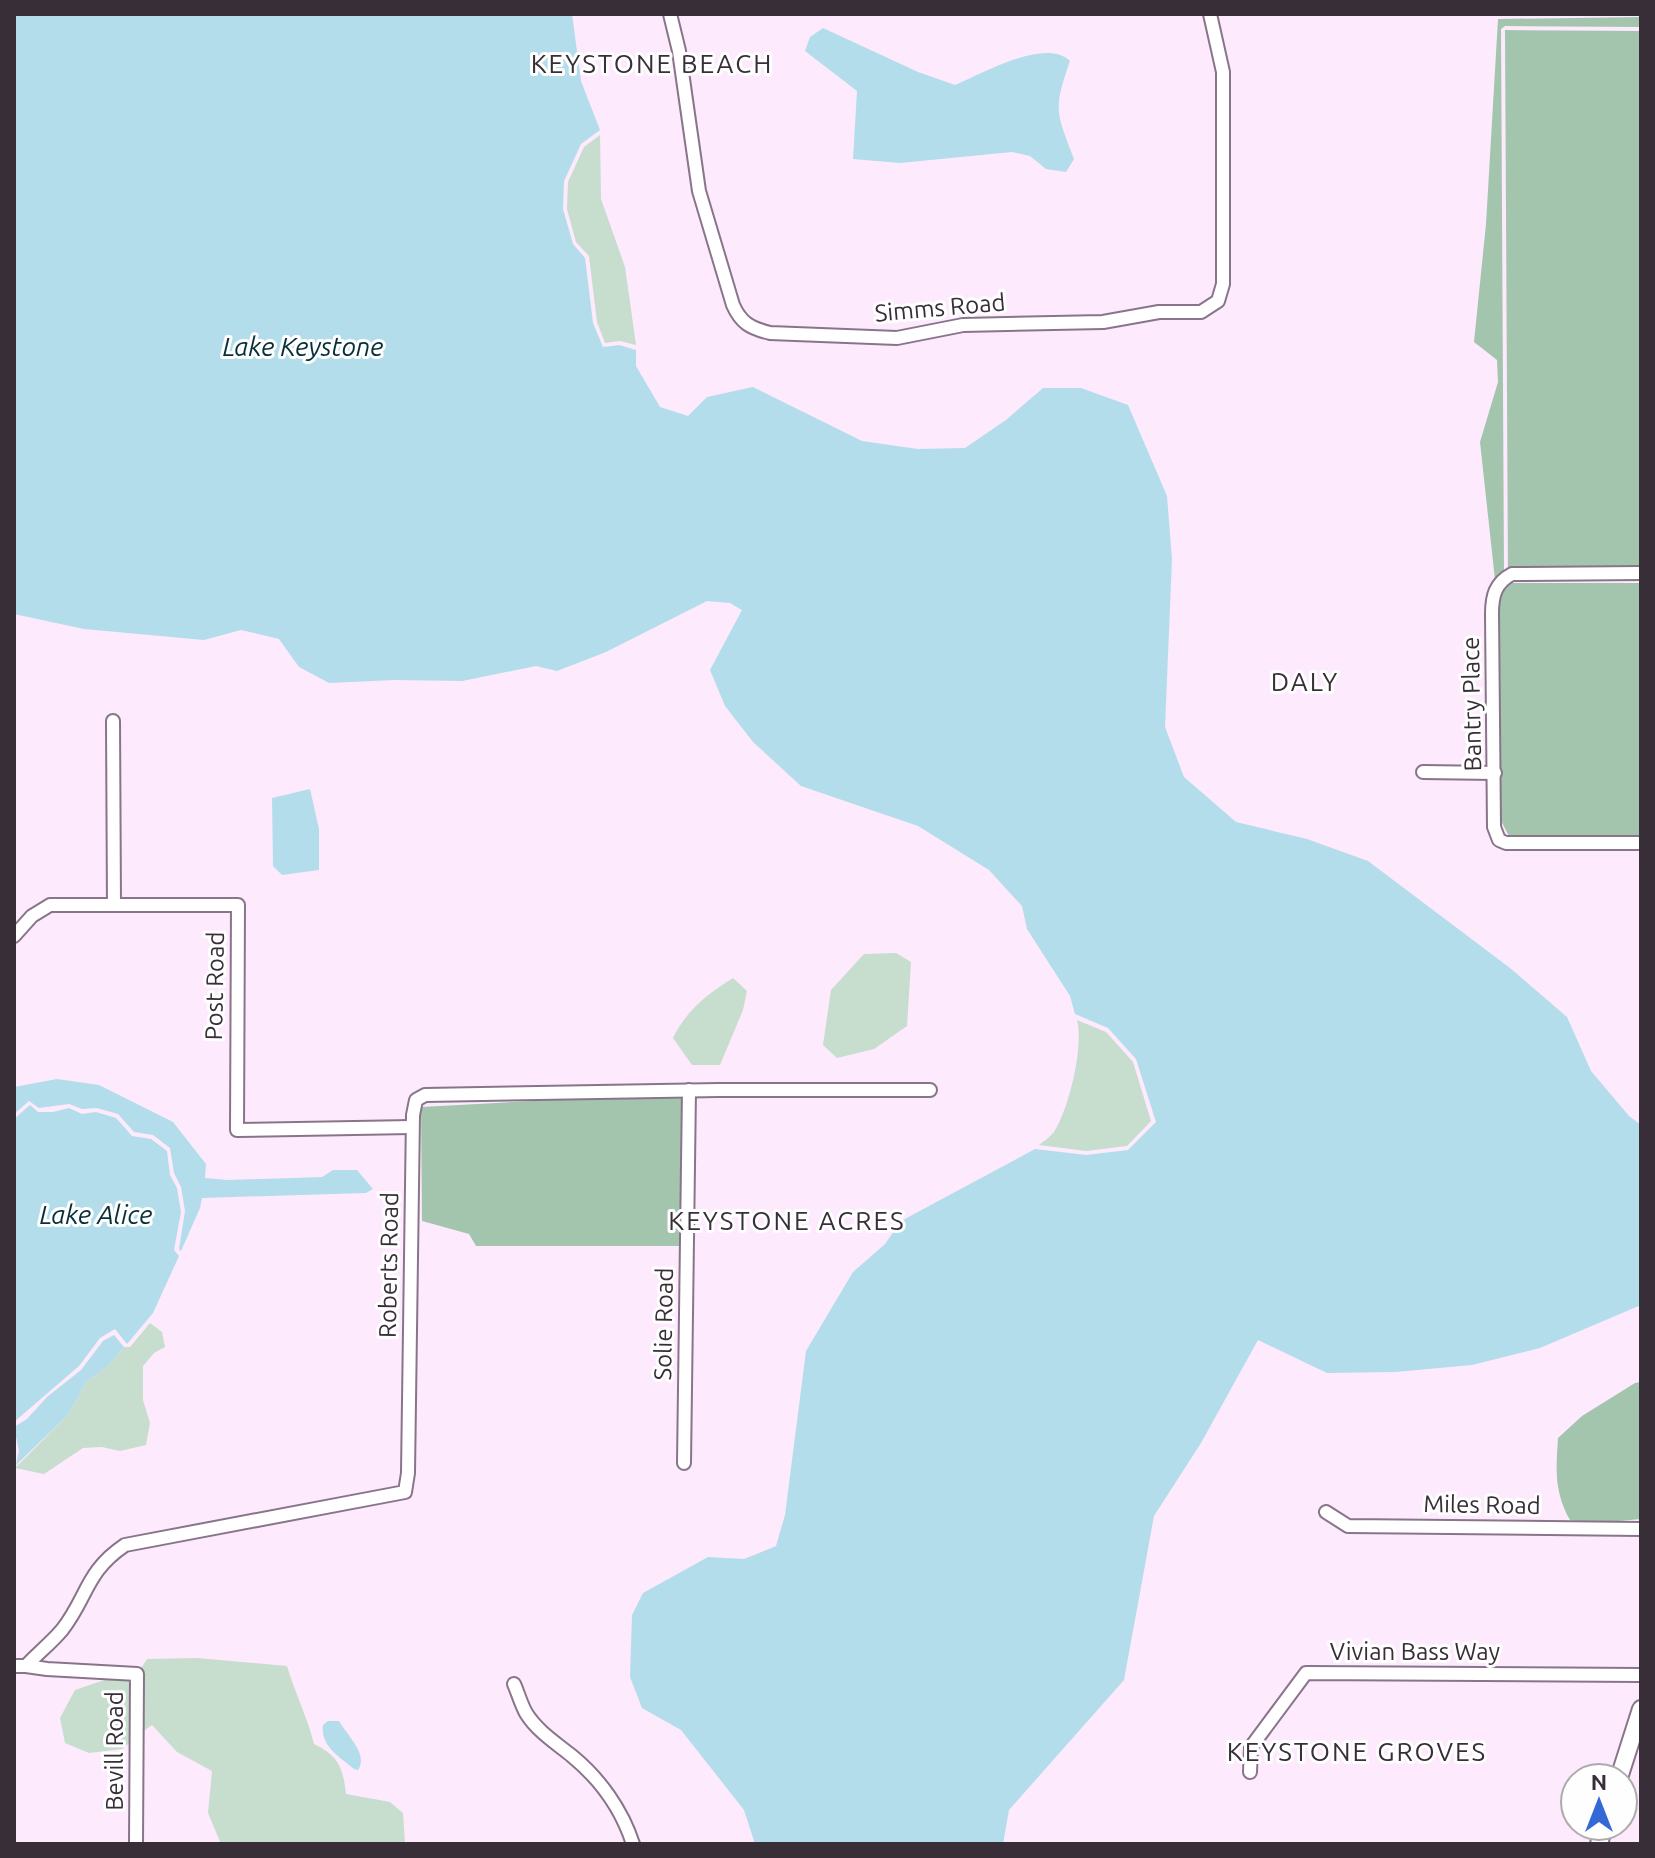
<svg xmlns="http://www.w3.org/2000/svg" width="1655" height="1858" viewBox="0 0 1655 1858" font-family="Ubuntu,sans-serif">
<style>
.green{fill:#c7ddce}
.forest{fill:#a3c5ae}
.water{fill:#b3ddeb}
.lines{fill:none;stroke-linecap:round;stroke-linejoin:round}
.minor-casing{stroke:#89758a;stroke-width:16}
.major-casing{stroke:#89758a;stroke-width:20}
.minor{stroke:#fff;stroke-width:12}
.major{stroke:#fff;stroke-width:16}
.labels{text-anchor:middle;stroke-width:6;stroke-linejoin:round;paint-order:stroke}
.street-label{font-size:24px;fill:#372e37;stroke:#fefefe}
.neighbourhood-label{font-size:26px;letter-spacing:2px;fill:#372e37;stroke:#fefefe}
.water-label{font-size:26px;font-style:italic;fill:#072f3a;stroke:#fefefe}
</style>
<rect width="100%" height="100%" fill="#fdeafd"/>
<g class="green">
<path d="M 600,135 L 601,199 L 625,267 L 636,345 L 620,341 L 605,343 L 597,322 L 589,256 L 576,242 L 567,209 L 568,182 L 584,147 Z"/>
<path d="M 896,953 L 911,962 L 907,1026 L 874,1049 L 837,1058 L 823,1045 L 831,990 L 864,954 Z"/>
<path d="M 733,978 L 747,991 L 743,1010 L 720,1065 L 692,1065 L 673,1038 C 686,1011 707,994 733,978 Z"/>
<path d="M 1077,1020 L 1106,1032 L 1133,1062 L 1151,1121 L 1127,1146 L 1086,1151 L 1039,1145 C 1044,1141 1050,1137 1054,1132 C 1069,1109 1084,1046 1077,1020 Z"/>
<path d="M 150,1323 L 162,1332 L 165,1347 L 154,1353 L 143,1366 L 143,1400 L 150,1423 L 146,1445 L 120,1451 L 102,1447 L 83,1448 L 44,1474 L 15,1468 L 67,1416 L 86,1382 L 108,1366 L 124,1347 L 130,1347 Z"/>
<path d="M 197,1658 L 287,1666 C 295,1693 307,1716 314,1744 C 339,1756 343,1768 346,1794 L 390,1802 L 403,1813 L 405,1844 L 221,1844 L 208,1813 L 212,1771 L 177,1752 L 152,1725 L 141,1733 L 140,1670 L 147,1659 Z"/>
<path d="M 110,1678 L 132,1679 L 132,1741 L 122,1749 L 89,1753 L 65,1743 L 60,1718 L 75,1690 Z"/>
</g>
<g class="forest">
<path d="M 1641,17 L 1641,27 L 1505,26 L 1501,29 L 1504,572 L 1495,580 L 1480,442 L 1498,382 L 1497,360 L 1474,342 L 1486,224 L 1498,19 Z"/>
<path d="M 1505,30 L 1641,31 L 1641,579 L 1508,579 Z"/>
<path d="M 1500,583 L 1641,583 L 1641,837 L 1509,836 L 1500,819 L 1498,766 Z"/>
<path d="M 684,1097 L 682,1246 L 476,1246 L 469,1234 L 422,1221 L 421,1107 L 589,1098 Z"/>
<path d="M 1641,1382 L 1641,1519 L 1597,1523 L 1570,1520 C 1554,1491 1556,1470 1558,1438 L 1582,1416 L 1635,1383 Z"/>
</g>
<g class="water">
<path d="M 14,14 L 572,14 L 581,81 L 600,130 L 581,144 L 564,181 L 563,209 L 573,244 L 585,258 L 593,323 L 603,347 L 619,345 L 636,350 L 636,366 L 660,407 L 688,416 L 707,397 L 753,387 L 862,441 L 918,449 L 965,448 L 1006,420 L 1043,388 L 1081,388 L 1128,405 L 1167,496 L 1172,559 L 1165,727 L 1184,777 L 1236,822 L 1307,839 L 1368,861 L 1510,968 L 1567,1017 L 1591,1071 L 1629,1116 L 1641,1125 L 1641,1305 L 1540,1348 L 1472,1365 L 1395,1372 L 1327,1373 L 1258,1340 L 1201,1443 L 1154,1516 L 1124,1680 L 1009,1810 L 1003,1844 L 755,1844 L 744,1810 L 681,1730 L 642,1708 L 630,1677 L 632,1615 L 643,1593 L 708,1557 L 744,1559 L 776,1546 L 785,1515 L 806,1351 L 853,1272 L 885,1244 L 901,1221 L 1035,1149 L 1086,1155 L 1128,1150 L 1156,1122 L 1136,1059 L 1108,1028 L 1075,1014 L 1070,996 L 1027,929 L 1022,906 L 989,870 L 918,826 L 801,786 L 753,742 L 725,706 L 710,670 L 742,610 L 730,603 L 707,601 L 606,652 L 557,671 L 536,666 L 462,681 L 394,680 L 329,683 L 299,667 L 279,639 L 241,630 L 204,640 L 84,629 L 14,614 Z"/>
<path d="M 823,28 L 918,72 L 955,85 C 982,74 1045,37 1070,61 C 1053,110 1056,111 1074,159 L 1066,172 L 1046,169 L 1030,156 L 1012,152 L 900,163 L 853,159 L 857,91 L 805,51 L 810,37 Z"/>
<path d="M 310,789 L 319,829 L 319,870 L 282,875 L 273,866 L 272,798 Z"/>
<path d="M 57,1079 L 99,1085 L 173,1122 L 206,1164 L 205,1178 L 228,1180 L 322,1177 L 333,1170 L 357,1170 L 373,1189 L 366,1193 L 202,1198 L 200,1208 L 181,1251 L 179,1249 L 185,1211 L 181,1187 L 174,1173 L 170,1148 L 153,1135 L 134,1132 L 118,1114 L 97,1108 L 82,1109 L 69,1104 L 39,1108 L 29,1101 L 14,1114 L 14,1087 Z"/>
<path d="M 30,1105 L 38,1112 L 53,1112 L 69,1108 L 82,1114 L 96,1112 L 116,1118 L 132,1136 L 151,1139 L 167,1151 L 170,1175 L 177,1188 L 181,1212 L 174,1250 L 179,1256 L 153,1313 L 127,1344 L 115,1329 L 100,1338 L 79,1366 L 14,1422 L 14,1119 Z"/>
<path d="M 114,1335 L 124,1347 L 108,1366 L 86,1382 L 67,1416 L 16,1465 L 19,1451 L 14,1427 L 27,1419 L 47,1397 L 81,1370 L 103,1341 Z"/>
<path d="M 328,1721 L 339,1721 C 347,1735 369,1755 358,1770 L 354,1769 C 340,1757 320,1746 323,1725 Z"/>
</g>
<g class="lines">
<g class="minor-casing">
<g id="minor">
<path d="M 670,14 L 679,51 L 699,191 L 733,305 C 741,323 750,328 770,333 L 897,338 L 963,325 L 1103,322 L 1159,312 L 1201,312 L 1218,301 L 1223,284 L 1223,72 L 1210,14"/>
<path d="M 1641,573 L 1512,574 C 1495,583 1492,596 1492,614 L 1494,827 L 1499,840 L 1506,843 L 1641,843"/>
<path d="M 113,721 L 114,905"/>
<path d="M 1423,772 L 1495,773"/>
<path d="M 14,936 L 32,916 L 50,905 L 238,905 L 237,1130 L 412,1127"/>
<path d="M 684,1463 L 689,1090"/>
<path d="M 1326,1512 L 1348,1526 L 1641,1529"/>
<path d="M 14,1666 L 26,1666 C 37,1654 51,1643 62,1630 C 88,1597 85,1572 125,1545 L 405,1492 L 408,1473 L 413,1115 L 416,1100 L 425,1095 L 719,1090 L 930,1090"/>
<path d="M 26,1666 L 47,1669 L 137,1674 L 136,1844"/>
<path d="M 514,1684 C 518,1693 521,1704 526,1713 C 537,1731 556,1743 572,1756 C 600,1779 622,1810 633,1844"/>
<path d="M 1250,1772 L 1251,1747 L 1306,1673 L 1641,1675"/>
</g>
</g>
<g class="major-casing">
<g id="major">
<path d="M 1619,1778 L 1641,1709"/>
<path d="M 1599,1844 L 1604,1826"/>
</g>
</g>
<use href="#minor" class="minor"/>
<use href="#major" class="major"/>
</g>
<g class="labels">
<g class="street-label">
<text transform="translate(940 308) rotate(-5)" y="8">Simms Road</text>
<text transform="translate(1472 704) rotate(-91)" y="8">Bantry Place</text>
<text transform="translate(215 986) rotate(-89)" y="8">Post Road</text>
<text transform="translate(389 1265) rotate(-89)" y="8">Roberts Road</text>
<text transform="translate(664 1324) rotate(-89)" y="8">Solie Road</text>
<text transform="translate(1482 1505) rotate(1)" y="8">Miles Road</text>
<text x="1415" y="1660">Vivian Bass Way</text>
<text transform="translate(115 1751) rotate(-90)" y="8">Bevill Road</text>
</g>
<g class="neighbourhood-label">
<text x="652" y="73">KEYSTONE BEACH</text>
<text x="1305" y="691">DALY</text>
<text x="787" y="1230">KEYSTONE ACRES</text>
<text x="1357" y="1761">KEYSTONE GROVES</text>
</g>
<g class="water-label">
<text x="303" y="356">Lake Keystone</text>
<text x="96" y="1224">Lake Alice</text>
</g>
</g>
<rect width="1655" height="1858" fill="none" stroke="#372e37" stroke-width="32"/>
<g transform="translate(1599 1802)"><circle r="38" fill="#fefefe" stroke="#aeabae" stroke-width="2"/>
<path d="M0-6L14 30L0 20L-14 30Z" fill="#3568d7"/>
<text y="-12" font-size="22" font-weight="bold" text-anchor="middle" fill="#372e37">N</text>
</g>
</svg>
